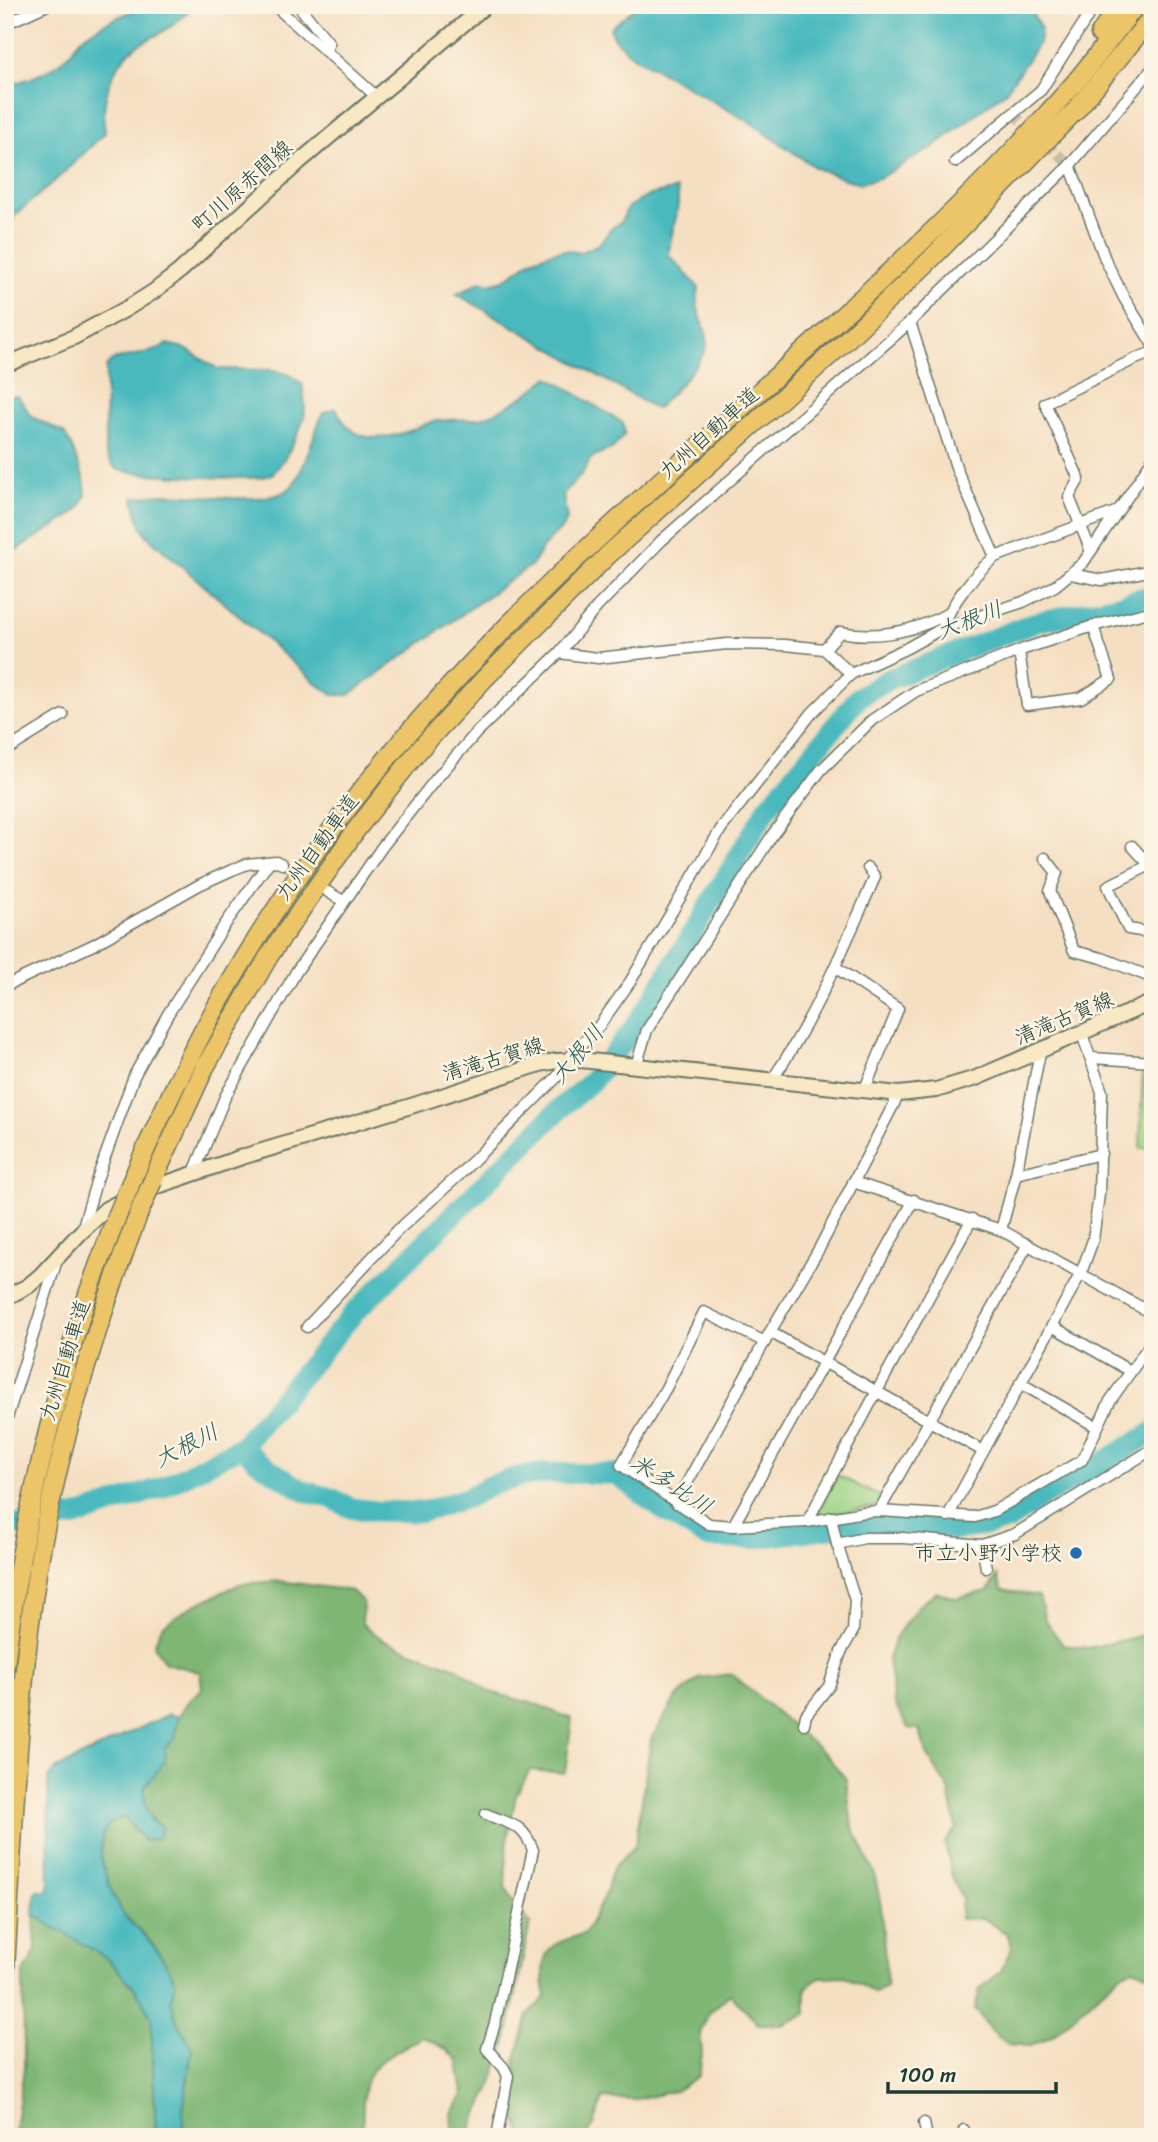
<svg xmlns="http://www.w3.org/2000/svg" width="1158" height="2142" viewBox="0 0 1158 2142" font-family="Sriracha,'Klee One',sans-serif">
<style>
.green{fill:#9dd486;stroke:#5e885d;stroke-width:2}
.forest{fill:#7eb673;stroke:#4e7a54;stroke-width:2}
.water{fill:#49b9be;stroke:#347b79;stroke-width:2}
.lines{fill:none;stroke-linecap:round;stroke-linejoin:round}
.river{stroke:#49b9be;stroke-width:21}
.minor-tunnel{stroke:#cabfa6;stroke-width:10;stroke-dasharray:10 5;stroke-linecap:butt}
.minor-casing{stroke:#6a7666;stroke-width:13}
.secondary-casing{stroke:#6a7666;stroke-width:18}
.motorway-casing{stroke:#6a7666;stroke-width:21}
.minor{stroke:#fff;stroke-width:10}
.secondary{stroke:#f8e8c3;stroke-width:14}
.motorway{stroke:#edc569;stroke-width:18}
.motorway-bridge-casing{stroke:#6a7666;stroke-width:21;stroke-linecap:butt}
.motorway-bridge{stroke:#edc569;stroke-width:18}
.poi-dot{fill:#1f6fb2;stroke:#fcf5e5;stroke-width:2.5}
.labels{text-anchor:middle;stroke-width:5;stroke-linejoin:round;paint-order:stroke}
.street-label{font-size:21px;fill:#1f3d34;stroke:#fcf5e5}
.poi-label{font-size:21px;fill:#1f3d34;stroke:#fcf5e5;text-anchor:end}
.water-label{font-size:23px;font-style:italic;fill:#2a5c56;stroke:#fcf5e5}
</style>
<rect width="100%" height="100%" fill="#fcf5e5"/>
<filter id="ink" filterUnits="userSpaceOnUse"><feTurbulence type="fractalNoise" baseFrequency=".0143" numOctaves="2"/><feDisplacementMap in="SourceGraphic" scale="14" xChannelSelector="R" yChannelSelector="G"/><feConvolveMatrix kernelMatrix="1 2 1 2 8 2 1 2 1" color-interpolation-filters="sRGB"/></filter>
<filter id="wash" filterUnits="userSpaceOnUse"><feTurbulence type="fractalNoise" baseFrequency=".00686" numOctaves="4" result="noise"/><feDisplacementMap in="SourceGraphic" scale="28" xChannelSelector="R" yChannelSelector="G"/><feGaussianBlur stdDeviation="1.57" result="paint"/><feColorMatrix in="noise" values="0 0 0 0 0 0 0 0 0 0 0 0 0 0 0 0 0 1.4 0 .05"/><feComposite in="paint" operator="in"/></filter>
<g filter="url(#wash)">
<rect width="100%" height="100%" fill="#f5dfc2"/>
<g class="green">
<path d="M 1143,1066 L 1153,1066 L 1153,1148 L 1140,1148 Z"/>
<path d="M 837,1475 L 883,1498 L 878,1506 L 816,1517 Z"/>
</g>
<g class="forest">
<path d="M 997,1575 L 1002,1590 L 1039,1596 L 1045,1620 L 1063,1645 L 1089,1648 L 1144,1635 L 1153,1638 L 1153,1976 L 1132,1968 L 1116,1978 L 1053,2036 L 1030,2046 L 1008,2044 L 991,2031 L 975,2008 L 980,1989 L 1001,1971 L 1012,1947 L 1007,1934 L 983,1918 L 960,1919 L 962,1899 L 952,1877 L 945,1842 L 956,1828 L 949,1790 L 927,1754 L 919,1729 L 908,1728 L 894,1703 L 888,1659 L 895,1638 L 918,1606 L 937,1592 L 956,1598 L 988,1591 Z"/>
<path d="M 280,1581 L 352,1591 L 363,1602 L 362,1624 L 385,1641 L 459,1669 L 487,1691 L 538,1705 L 572,1719 L 565,1773 L 530,1770 L 516,1795 L 507,1841 L 505,1887 L 513,1901 L 530,1923 L 507,2038 L 490,2089 L 471,2128 L 475,2137 L 453,2137 L 451,2115 L 463,2095 L 458,2060 L 446,2049 L 423,2037 C 401,2050 371,2060 365,2086 C 361,2103 365,2120 360,2137 L 183,2137 L 183,2110 L 192,2048 L 177,2022 L 171,2000 L 175,1981 C 168,1966 159,1952 148,1939 C 141,1931 132,1924 125,1916 C 111,1897 89,1844 109,1824 C 113,1821 120,1819 124,1817 L 162,1828 C 150,1820 140,1804 145,1788 C 151,1770 165,1773 165,1748 C 180,1733 172,1733 179,1716 C 183,1705 193,1697 202,1689 L 200,1672 L 165,1663 L 154,1645 L 162,1626 L 191,1607 L 240,1584 Z"/>
<path d="M 732,1674 L 827,1756 L 846,1779 L 852,1826 L 874,1872 L 881,1907 L 887,1986 L 875,1993 L 845,1976 L 820,1977 L 806,1988 L 806,2014 L 782,2025 L 758,2024 L 730,1994 L 709,2013 L 700,2033 L 702,2054 L 699,2076 L 675,2091 L 633,2100 L 603,2098 L 594,2125 L 586,2137 L 523,2137 L 510,2108 L 517,2079 L 515,2062 L 528,2015 L 546,1996 C 542,1982 540,1957 553,1946 C 561,1940 575,1937 585,1933 L 605,1895 L 613,1868 L 635,1846 L 651,1739 L 676,1698 L 699,1678 Z"/>
<path d="M 34,1915 L 108,1959 L 136,1990 L 151,2016 L 156,2137 L 14,2137 L 24,2068 L 23,1975 L 36,1950 Z"/>
</g>
<g class="water">
<path d="M 148,5 L 192,5 L 192,7 C 181,20 169,29 153,37 C 147,41 139,43 134,48 C 110,67 100,103 105,133 L 57,179 L 14,216 L 10,231 L 5,236 L 5,86 C 29,80 52,72 69,54 C 74,48 77,41 83,37 C 103,22 125,14 148,5 Z"/>
<path d="M 639,5 L 1028,5 L 1041,29 L 1039,43 L 1006,91 L 932,148 L 879,178 L 861,183 L 845,179 L 816,168 L 751,123 L 633,56 L 616,41 L 610,28 Z"/>
<path d="M 677,189 C 682,211 669,232 669,255 L 699,288 C 698,293 697,300 697,305 C 699,317 708,330 707,343 C 706,359 669,397 656,409 L 457,294 L 481,281 L 489,284 L 504,280 L 532,260 L 552,252 L 567,250 L 579,253 L 599,244 L 611,229 L 621,222 L 628,207 L 650,195 Z"/>
<path d="M 168,344 L 184,348 L 218,369 L 273,370 L 290,375 L 302,384 C 304,394 306,407 304,417 C 301,430 283,465 273,473 C 271,474 265,477 263,477 C 247,480 129,475 117,469 C 111,465 108,457 105,451 L 106,367 L 113,360 L 153,351 Z"/>
<path d="M 549,377 L 623,423 L 625,434 L 613,448 L 592,457 L 581,475 L 563,494 L 567,519 L 564,526 L 542,548 L 534,563 L 349,695 L 335,695 L 321,687 L 147,536 L 141,526 L 133,498 C 142,497 151,495 160,494 C 190,492 271,509 291,487 C 304,473 314,432 323,413 L 336,408 C 352,444 379,442 412,430 C 420,427 428,422 437,421 C 449,419 462,420 475,419 C 496,416 533,391 549,377 Z"/>
<path d="M 5,396 L 18,396 L 32,417 L 64,433 L 71,445 L 84,479 L 86,494 L 81,506 L 72,515 L 5,557 Z"/>
<path d="M 169,1714 L 178,1717 L 175,1738 L 165,1748 L 165,1761 L 145,1787 L 145,1803 L 151,1820 L 162,1828 L 158,1838 L 145,1841 L 124,1817 C 119,1819 112,1821 109,1824 C 89,1845 111,1897 125,1916 C 132,1925 141,1931 148,1939 C 159,1952 168,1966 175,1981 L 171,2000 L 177,2022 L 192,2048 L 183,2110 L 183,2137 L 156,2137 L 151,2016 L 136,1990 L 108,1959 L 34,1915 L 36,1891 L 49,1891 L 48,1778 L 57,1768 Z"/>
</g>
<g class="lines">
<g class="river">
<path d="M 242,1446 L 257,1461 L 304,1491 L 331,1498 L 351,1508 L 376,1511 L 423,1512 L 469,1497 L 489,1486 L 518,1477 L 547,1473 L 616,1474 L 660,1508 L 707,1538 L 750,1539 L 860,1524 L 922,1525 L 953,1530 L 984,1526 L 1009,1520 L 1046,1494 L 1084,1474 L 1153,1432"/>
<path d="M 5,1527 L 75,1517 L 163,1487 L 242,1446 L 355,1312 L 564,1105 L 592,1081 L 630,1033 L 648,1007 L 768,807 L 859,697 L 889,679 L 1033,623 L 1122,604 L 1153,594"/>
</g>
</g>
</g>
<g filter="url(#ink)">
<g class="lines">
<g class="minor-tunnel">
<path d="M 1013,114 L 1070,165"/>
<path d="M 282,864 L 320,887"/>
</g>
<g class="minor-casing">
<g id="minor">
<path d="M 274,5 L 377,97"/>
<path d="M 298,5 L 329,43 L 325,51"/>
<path d="M 5,24 L 47,5"/>
<path d="M 955,162 L 1041,90 L 1095,5"/>
<path d="M 1070,165 L 1105,259 L 1124,298 L 1153,345"/>
<path d="M 910,322 L 957,470 L 995,557"/>
<path d="M 1091,551 L 1069,497 L 1079,479 L 1045,403 L 1133,360 L 1153,352"/>
<path d="M 1071,574 L 1102,580 L 1153,570"/>
<path d="M 943,628 C 950,604 975,573 995,557 L 1118,511"/>
<path d="M 824,649 L 840,632 C 878,639 913,632 947,614"/>
<path d="M 1019,651 L 1027,705 L 1081,698 L 1111,679 L 1093,626"/>
<path d="M 559,653 L 598,658 L 727,644 L 785,645 L 824,649 L 851,674"/>
<path d="M 5,751 L 63,715"/>
<path d="M 1132,846 L 1152,868"/>
<path d="M 1045,858 L 1057,873 L 1050,891 L 1074,951 L 1102,958 L 1153,978"/>
<path d="M 1150,865 L 1108,886 L 1128,929 L 1153,933"/>
<path d="M 328,892 L 343,901"/>
<path d="M 835,967 L 898,1009 L 864,1091"/>
<path d="M 5,986 L 93,945 L 199,885 L 232,870 L 247,864 L 276,861 L 282,864"/>
<path d="M 1092,1058 L 1153,1062"/>
<path d="M 636,1066 L 647,1030 L 773,834 L 821,770 L 872,720 L 916,691 L 1024,649 L 1093,626 L 1153,611"/>
<path d="M 772,1080 C 815,1017 844,947 875,877 L 868,868"/>
<path d="M 1016,1174 L 1101,1154"/>
<path d="M 193,1175 L 225,1097 L 296,972 L 382,847 L 435,780 L 477,732 L 559,653 L 597,607 L 661,541 L 910,322 L 1070,165 L 1153,68"/>
<path d="M 853,1182 L 1001,1230 L 1153,1314"/>
<path d="M 82,1230 L 96,1182 L 134,1076 L 168,1014 L 224,926 L 269,862"/>
<path d="M 1001,1230 L 1016,1174 L 1040,1052"/>
<path d="M 1052,1326 L 1130,1371"/>
<path d="M 307,1327 L 398,1230 L 458,1176 L 558,1076 L 567,1060 L 599,1026 L 630,982 L 721,829 L 812,713 L 851,674 L 907,648 L 943,628 L 1023,602 L 1055,586 L 1083,563 L 1153,459"/>
<path d="M 770,1332 L 983,1451"/>
<path d="M 765,1342 L 704,1312 L 666,1388 L 621,1465 L 709,1524 L 733,1526 L 807,1522 L 864,1512 L 879,1511 L 975,1517 L 994,1511 L 1082,1460 L 1110,1401 L 1153,1340"/>
<path d="M 1020,1383 L 1097,1427"/>
<path d="M 5,1424 L 57,1260"/>
<path d="M 676,1503 L 770,1332 L 819,1249 L 899,1094"/>
<path d="M 879,1511 L 1028,1244"/>
<path d="M 948,1516 L 1081,1273 L 1093,1240 L 1099,1194 L 1102,1092 L 1082,1034"/>
<path d="M 807,1522 L 877,1391 L 972,1219"/>
<path d="M 733,1526 L 914,1200"/>
<path d="M 837,1544 L 865,1538 L 903,1538 L 982,1545 L 1015,1534 L 1153,1449"/>
<path d="M 982,1545 L 986,1568"/>
<path d="M 804,1724 L 806,1715 L 829,1686 L 841,1652 L 853,1631 L 855,1600 L 837,1544 L 831,1517"/>
<path d="M 486,1814 C 511,1825 523,1823 533,1850 L 495,2023 L 487,2049 L 504,2068 L 508,2076 L 497,2137"/>
<path d="M 924,2123 L 927,2137"/>
<path d="M 963,2137 L 964,2130"/>
</g>
</g>
<g class="secondary-casing">
<g id="secondary">
<path d="M 5,365 L 74,337 L 126,309 L 153,292 L 180,271 L 299,162 L 486,5"/>
<path d="M 5,1298 L 28,1286 L 40,1276 L 81,1232 L 106,1209 L 135,1194 L 242,1157 L 411,1106 L 540,1064 L 556,1061 L 581,1060 L 899,1094 L 936,1090 L 976,1078 L 1153,1002"/>
</g>
</g>
<g class="motorway-casing">
<g id="motorway">
<path d="M 1100,34 L 1119,5"/>
<path d="M 153,1180 L 205,1067 L 269,956 L 356,830 L 419,750 L 485,678 L 608,555 L 839,347 L 929,261 L 1076,110 L 1153,16"/>
<path d="M 130,1185 C 158,1120 188,1056 223,995 C 274,906 334,822 399,744 C 527,592 682,464 828,329 C 913,251 997,172 1073,85 C 1095,59 1115,32 1136,5"/>
<path d="M 5,1666 C 18,1549 44,1434 79,1322 C 89,1288 103,1254 115,1221"/>
<path d="M 5,1969 C 12,1856 16,1742 29,1630 C 46,1487 87,1349 138,1215"/>
</g>
</g>
<use href="#minor" class="minor"/>
<use href="#secondary" class="secondary"/>
<use href="#motorway" class="motorway"/>
<g class="motorway-bridge-casing">
<g id="motorway-bridge">
<path d="M 138,1215 L 153,1180"/>
<path d="M 115,1221 L 130,1185"/>
</g>
</g>
<use href="#motorway-bridge" class="motorway-bridge"/>
</g>
</g>
<circle class="poi-dot" cx="1076" cy="1553" r="7"/>
<g class="labels">
<g class="street-label">
<text transform="translate(242 186) rotate(-42)" y="7">町川原赤間線</text>
<text transform="translate(709 433) rotate(-42)" y="7">九州自動車道</text>
<text transform="translate(317 847) rotate(-54)" y="7">九州自動車道</text>
<text transform="translate(1064 1018) rotate(-23)" y="7">清滝古賀線</text>
<text transform="translate(493 1059) rotate(-17)" y="7">清滝古賀線</text>
<text transform="translate(65 1360) rotate(-73)" y="7">九州自動車道</text>
</g>
<g class="poi-label">
<text x="1062" y="1560">市立小野小学校</text>
</g>
<g class="water-label">
<text transform="translate(969 620) rotate(-21)" y="8">大根川</text>
<text transform="translate(577 1054) rotate(-50)" y="8">大根川</text>
<text transform="translate(186 1445) rotate(-27)" y="8">大根川</text>
<text transform="translate(672 1484) rotate(33)" y="8">米多比川</text>
</g>
</g>
<rect width="1158" height="2142" fill="none" stroke="#fcf5e5" stroke-width="28"/>
<path d="M888 2082v10h168v-10" fill="none" stroke="#1f3d34" stroke-width="3.5"/>
<text x="899" y="2082" font-size="21" fill="#1f3d34" stroke="#fcf5e5" stroke-width="5" paint-order="stroke">100 m</text>
</svg>
